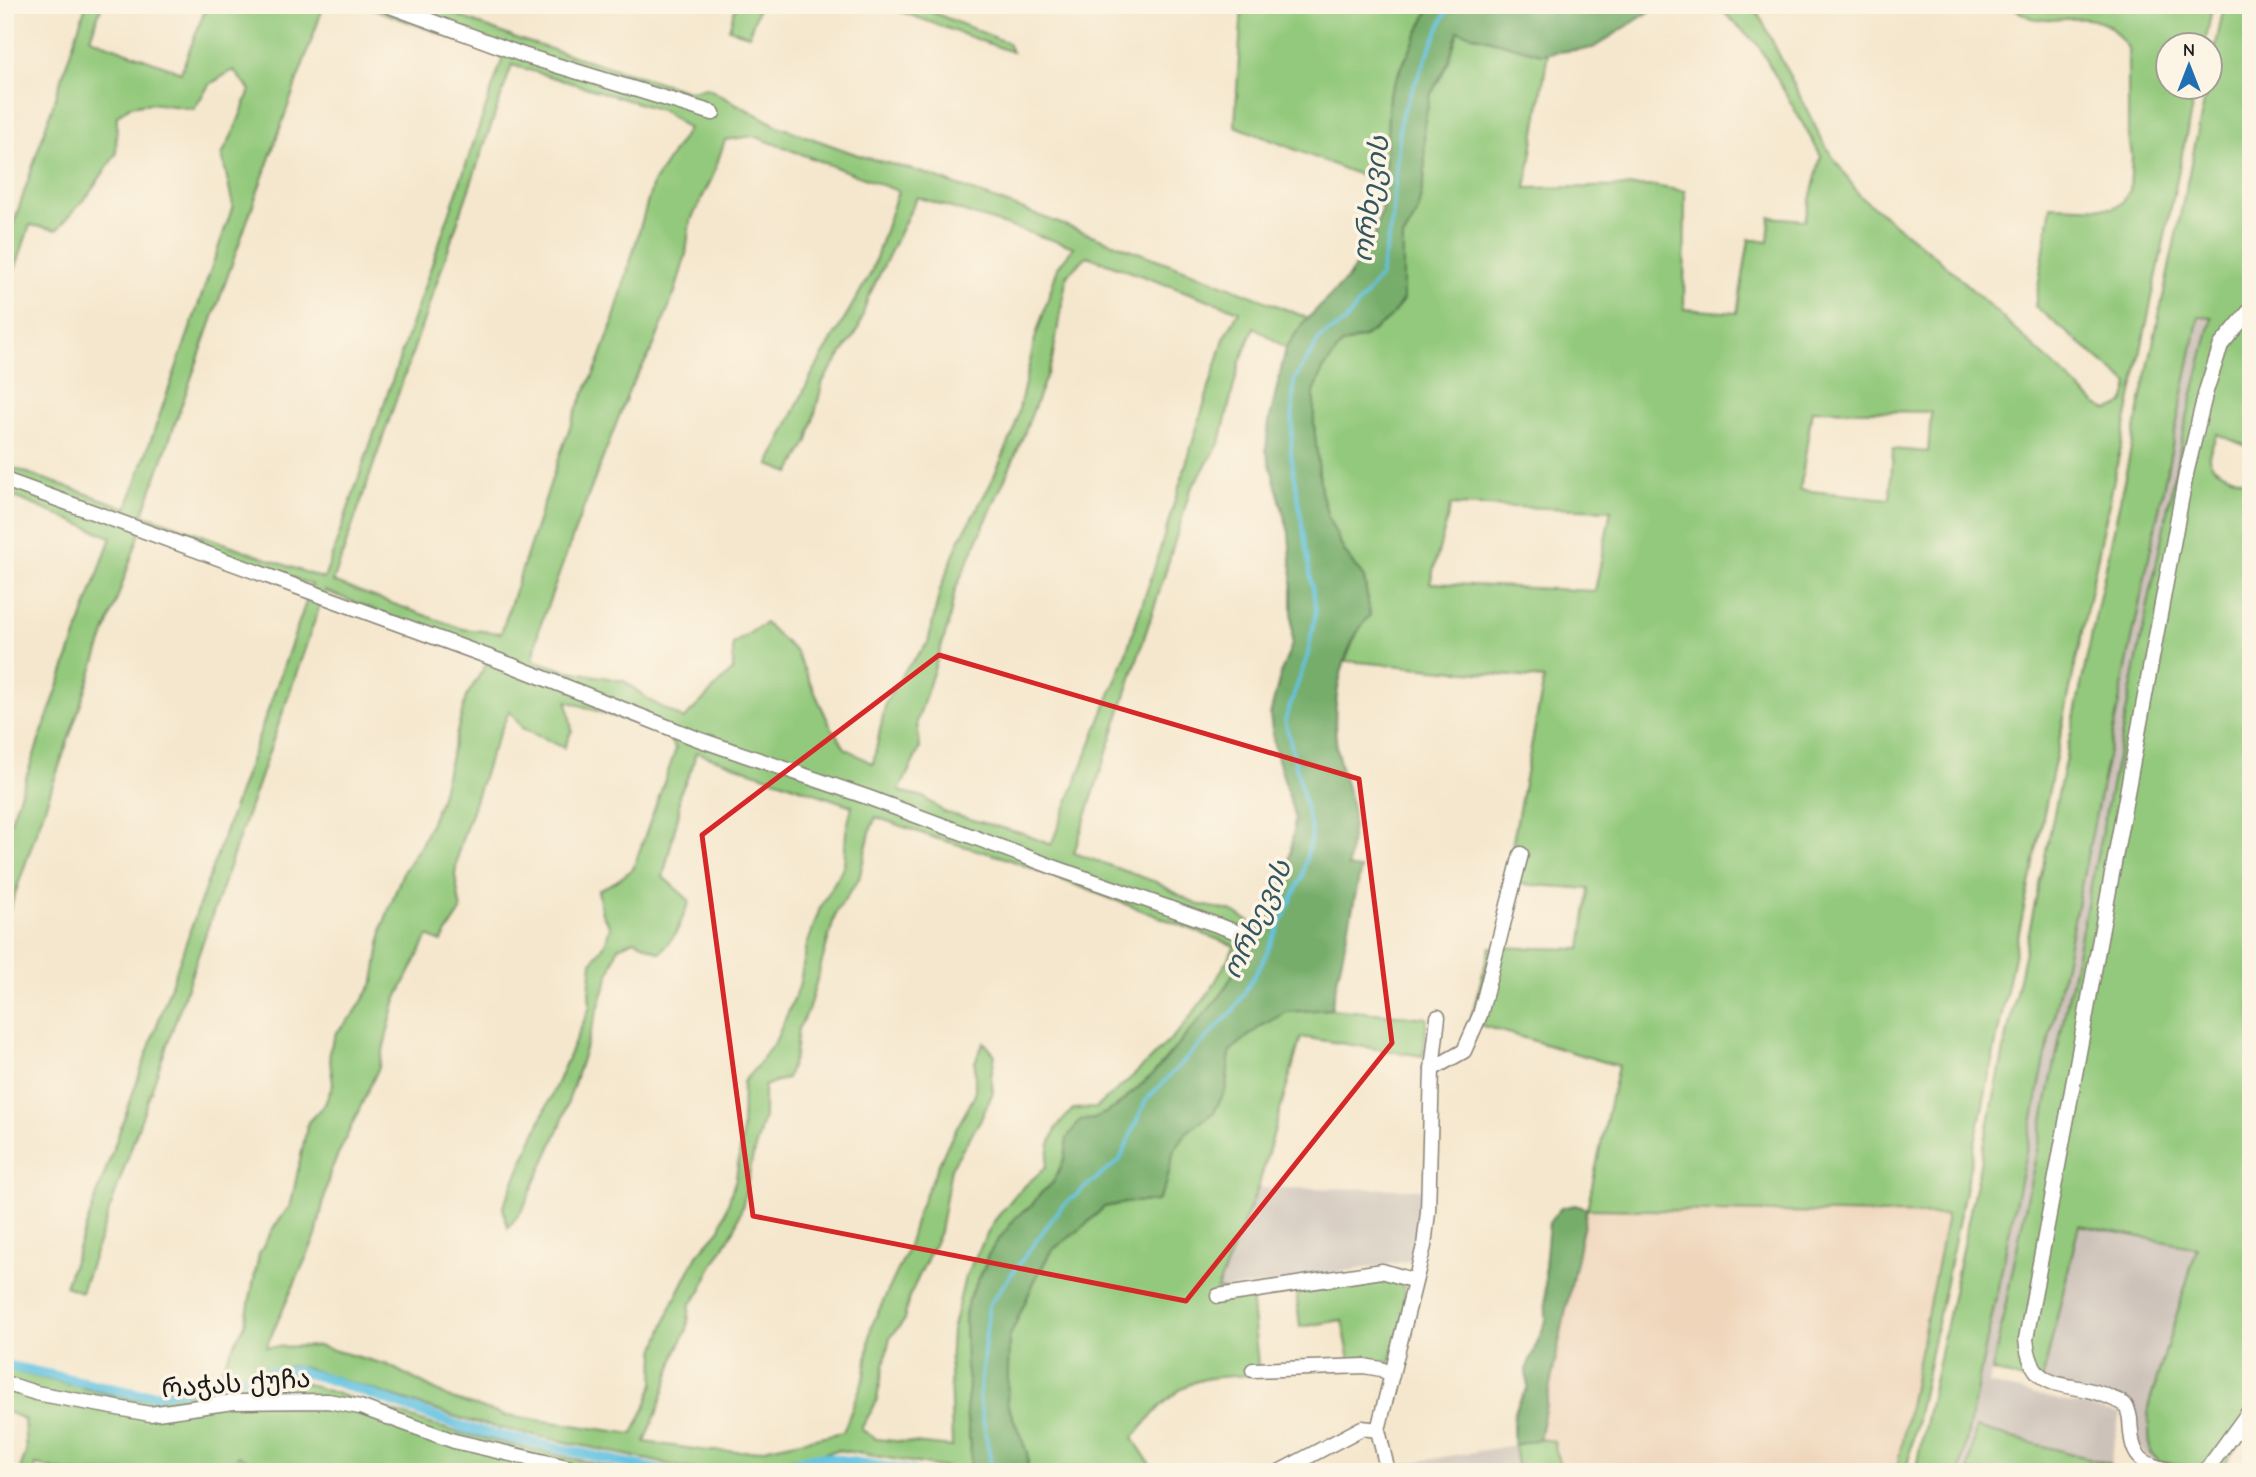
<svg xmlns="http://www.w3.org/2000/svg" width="2256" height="1477" viewBox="0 0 2256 1477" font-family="'Comic Neue','Noto Sans Georgian',sans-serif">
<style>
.built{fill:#efd6bb}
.industrial{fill:#cdc2b9}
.green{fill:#93c97b;stroke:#58724c;stroke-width:2;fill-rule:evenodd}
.forest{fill:#76ad6b;stroke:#496444;stroke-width:2}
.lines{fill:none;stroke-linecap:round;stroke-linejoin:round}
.stream{stroke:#64c3e2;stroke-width:3.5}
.canal{stroke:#64c3e2;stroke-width:10}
.minor-casing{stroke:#888274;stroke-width:17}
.minor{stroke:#fff;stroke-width:14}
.marked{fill:none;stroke:#d62828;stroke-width:5;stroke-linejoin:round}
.labels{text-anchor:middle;stroke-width:7;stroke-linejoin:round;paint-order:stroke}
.street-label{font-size:26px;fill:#1c1c1c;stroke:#fcf5e5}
.water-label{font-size:28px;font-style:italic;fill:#355661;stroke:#fcf5e5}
</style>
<rect width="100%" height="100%" fill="#fcf5e5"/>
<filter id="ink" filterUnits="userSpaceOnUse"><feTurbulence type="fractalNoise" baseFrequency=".0143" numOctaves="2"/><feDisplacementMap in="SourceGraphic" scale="14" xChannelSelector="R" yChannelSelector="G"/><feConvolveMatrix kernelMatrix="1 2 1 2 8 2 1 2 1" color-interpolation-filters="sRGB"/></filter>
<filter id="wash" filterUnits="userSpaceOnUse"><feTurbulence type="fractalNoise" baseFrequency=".00686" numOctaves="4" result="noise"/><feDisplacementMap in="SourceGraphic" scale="28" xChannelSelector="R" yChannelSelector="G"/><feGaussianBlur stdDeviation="1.57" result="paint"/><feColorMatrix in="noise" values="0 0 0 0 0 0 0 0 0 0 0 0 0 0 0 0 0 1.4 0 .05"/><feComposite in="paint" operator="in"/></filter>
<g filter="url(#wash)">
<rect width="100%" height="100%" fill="#f5e7cd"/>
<path class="built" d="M 1587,1209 L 1947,1215 L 1896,1472 L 1561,1472 L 1554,1441 L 1539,1439 Z"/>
<g class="industrial">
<path d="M 2251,75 L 2251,126 L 1989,1384 L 2120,1414 L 2110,1464 L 2108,1472 L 1956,1472 Z"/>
<path d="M 1258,1188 L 1422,1189 L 1419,1246 L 1415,1260 L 1253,1286 L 1217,1289 Z"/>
<path d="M 2079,1225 L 2197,1248 L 2148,1408 L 2160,1462 L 2148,1458 L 2137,1445 L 2121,1406 L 2041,1385 Z"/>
<path d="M 1514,1445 L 1518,1472 L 1393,1472 L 1392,1466 Z"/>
</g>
<g class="green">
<path d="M 86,5 L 102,5 L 90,38 L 181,72 L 206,7 L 203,5 L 324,5 L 143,514 L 324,579 L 503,57 L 363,5 L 431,5 L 515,38 L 688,91 L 707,88 L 778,126 L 861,156 L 921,172 L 1197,274 L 1308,318 L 1286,348 L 1254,327 L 1239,365 L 1220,442 L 1190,491 L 1164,577 L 1074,853 L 1156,882 L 1196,904 L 1231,911 L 1257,926 L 1240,962 L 1221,995 L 1152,1075 L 1116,1107 L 1067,1138 L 1065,1158 L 1052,1184 L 1041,1193 L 1031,1206 L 1016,1217 L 994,1246 L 987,1257 L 985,1266 L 968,1300 L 965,1316 L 966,1367 L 969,1387 L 966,1411 L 971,1453 L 970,1472 L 839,1450 L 791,1459 L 756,1472 L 704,1472 L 468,1421 L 307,1368 L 291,1366 L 217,1377 L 245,1324 L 259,1254 L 272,1230 L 291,1204 L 308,1122 L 325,1104 L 333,1084 L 329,1052 L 336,1033 L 354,1014 L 374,982 L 383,925 L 403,872 L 422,843 L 439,803 L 466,697 L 492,655 L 325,591 L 81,1292 L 65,1286 L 312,585 L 143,524 L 7,917 L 5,916 L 5,837 L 111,537 L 5,493 L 5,465 L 127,508 L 233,206 L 222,155 L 235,129 L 250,90 L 233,70 L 209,85 L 194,109 L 151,103 L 130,106 L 117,116 L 116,154 L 89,194 L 57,230 L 30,225 L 5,299 L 5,250 ZM 512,65 L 664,111 L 688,129 L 653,183 L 611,328 L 597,367 L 577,408 L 558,460 L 501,633 L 463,629 L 333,582 ZM 754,136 L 898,191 L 871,273 L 811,376 L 769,465 L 790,473 L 808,441 L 823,381 L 858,330 L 868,298 L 917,197 L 1074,247 L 1058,267 L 1035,339 L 1014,431 L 990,485 L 959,541 L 940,590 L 928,643 L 905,670 L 886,701 L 873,764 L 845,748 L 830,725 L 796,652 L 765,623 L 733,644 L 733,670 L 684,719 L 652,702 L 624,681 L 564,670 L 533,660 L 539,629 L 577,525 L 630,388 L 652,350 L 675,292 L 686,254 L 690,222 L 712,178 L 725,140 ZM 1087,256 L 1239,311 L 1224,339 L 1155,566 L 1124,659 L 1051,845 L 1024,834 L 944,812 L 924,797 L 899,791 L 920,748 L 917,722 L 948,626 L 955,590 L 1019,447 L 1052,361 L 1067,275 ZM 567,701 L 664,733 L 676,749 L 633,869 L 615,882 L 598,890 L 602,914 L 610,926 L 606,942 L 592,962 L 589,991 L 590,1007 L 503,1207 L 508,1228 L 523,1209 L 560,1127 L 618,947 L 635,940 L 660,953 L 676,933 L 690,901 L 663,877 L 679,812 L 679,795 L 692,768 L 696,752 L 852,806 L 846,832 L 844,866 L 820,908 L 807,945 L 799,987 L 776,1040 L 758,1065 L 743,1082 L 742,1137 L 736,1178 L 720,1229 L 697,1255 L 671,1307 L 655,1351 L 654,1383 L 645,1408 L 633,1434 L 504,1415 L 452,1399 L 388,1365 L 318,1346 L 266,1347 L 316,1236 L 330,1172 L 379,1067 L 395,1002 L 428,936 L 441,942 L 461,911 L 455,875 L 459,849 L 490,756 L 509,711 L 523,729 L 564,748 L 572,730 ZM 876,817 L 935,838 L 1005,858 L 1235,946 L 1212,988 L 1180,1030 L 1133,1076 L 1096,1108 L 1073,1109 L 1057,1127 L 1050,1144 L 1046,1167 L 1017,1193 L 994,1221 L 965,1277 L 952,1331 L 950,1365 L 952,1447 L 876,1439 L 861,1429 L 876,1403 L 890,1337 L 904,1321 L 909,1297 L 940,1232 L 951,1168 L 981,1119 L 993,1092 L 991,1077 L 995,1055 L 984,1042 L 975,1062 L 975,1095 L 948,1144 L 918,1211 L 906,1253 L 871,1327 L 865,1375 L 843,1432 L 754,1451 L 708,1451 L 645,1442 L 659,1407 L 677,1350 L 687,1330 L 690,1305 L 701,1291 L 710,1270 L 735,1228 L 743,1204 L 752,1160 L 764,1116 L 764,1086 L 787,1078 L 795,1056 L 798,1029 L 808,1011 L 836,912 L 859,879 L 871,828 Z"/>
<path d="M 736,5 L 759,5 L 749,35 L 729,29 Z"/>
<path d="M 883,5 L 915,5 L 1008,43 L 1012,52 Z"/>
<path d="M 1242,5 L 1431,5 L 1389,94 L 1385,185 L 1235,126 Z"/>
<path d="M 1716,5 L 1755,7 L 1824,144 L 1860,196 L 1940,260 L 2097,405 L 2108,410 C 2125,406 2125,401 2129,384 L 2035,306 L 2051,206 L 2113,208 L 2122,203 L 2130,190 L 2132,156 L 2128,130 L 2128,48 C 2122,41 2114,28 2105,24 C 2072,8 2039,35 2012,5 L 2251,5 L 2251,448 L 2217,434 C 2215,440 2210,449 2209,456 C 2207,470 2240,479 2251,483 L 2251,1428 L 2218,1472 L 2160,1462 L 2150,1453 L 2148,1408 L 2197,1248 L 2079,1225 L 2041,1385 L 1992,1371 L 2182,438 L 2212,317 L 2199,316 L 1960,1471 L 1915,1472 L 2207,88 L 2210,88 L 2211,71 L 2223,10 L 2212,8 L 2205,45 L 2168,46 L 2168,88 L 2196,88 L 1906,1472 L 1896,1472 L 1947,1215 L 1587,1209 L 1618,1066 L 1470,1022 L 1490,947 L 1581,949 L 1589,889 L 1505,883 L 1544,679 L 1345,661 L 1360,626 L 1370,615 L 1364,578 L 1344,551 L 1328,517 L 1321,491 L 1314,425 L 1314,393 L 1323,370 L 1342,344 L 1364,337 L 1390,318 L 1403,300 L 1403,238 L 1417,214 L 1425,175 L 1423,126 L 1430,96 L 1449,61 L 1458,31 L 1541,54 L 1548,53 L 1526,188 L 1653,186 L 1685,191 L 1684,309 L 1737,313 L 1749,239 L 1768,242 L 1770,217 L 1805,220 L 1821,156 L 1758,45 ZM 1812,410 L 1931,412 L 1928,452 L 1893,449 L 1890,499 L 1800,490 ZM 1451,505 L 1611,510 L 1595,591 L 1430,583 Z"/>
<path d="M 1331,1009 L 1427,1018 L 1423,1056 L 1301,1037 L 1258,1188 L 1217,1289 L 1251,1295 L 1259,1375 C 1238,1376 1207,1375 1188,1385 C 1166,1397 1149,1419 1133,1438 L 1155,1472 L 1025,1472 L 1028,1462 L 1027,1452 L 1007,1403 L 1009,1338 L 1035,1280 L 1051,1251 L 1082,1228 L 1104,1207 L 1131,1202 L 1157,1201 L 1166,1185 L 1174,1150 L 1188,1131 L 1214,1112 L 1226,1089 L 1230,1051 L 1261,1026 L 1287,1012 Z"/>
<path d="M 1383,1276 C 1387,1277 1395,1278 1399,1281 C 1416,1291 1394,1346 1390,1363 L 1350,1360 L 1342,1320 L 1300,1327 L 1296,1291 Z"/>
<path d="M 5,1369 L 134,1400 L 272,1382 L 304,1383 L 452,1431 L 631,1472 L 280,1472 L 260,1467 L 238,1456 L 232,1472 L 68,1472 L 36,1465 L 34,1472 L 19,1472 L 26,1453 L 24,1419 L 5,1411 Z"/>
<path d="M 1976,1428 L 2110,1464 L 2108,1472 L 1968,1472 Z"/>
<path d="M 1539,1439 L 1554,1441 L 1561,1472 L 1518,1472 L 1514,1445 Z"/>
<path d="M 817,1462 L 879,1472 L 786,1472 Z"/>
</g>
<g class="forest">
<path d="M 1431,5 L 1665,5 L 1657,7 L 1593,48 L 1541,54 L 1458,31 L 1449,61 L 1430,96 L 1424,126 L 1425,175 L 1417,214 L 1403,238 L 1403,299 L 1390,318 L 1364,337 L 1342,344 L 1323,370 L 1314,393 L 1314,425 L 1321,491 L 1328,517 L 1344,551 L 1364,578 L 1370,615 C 1340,649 1331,705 1337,749 C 1340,772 1352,795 1353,818 C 1353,831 1349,852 1348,867 L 1361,869 L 1331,1009 L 1287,1012 L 1261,1026 L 1230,1051 L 1226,1089 L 1214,1112 L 1188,1131 L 1174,1150 L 1166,1185 L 1157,1201 L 1131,1202 L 1104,1207 L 1082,1228 L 1051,1251 L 1035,1280 L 1009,1338 L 1007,1403 L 1027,1452 L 1028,1462 L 1025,1472 L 970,1472 L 971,1453 L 966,1411 L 969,1387 L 966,1367 L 965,1316 L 968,1300 L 985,1266 L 987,1257 L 994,1246 L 1016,1217 L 1031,1206 L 1041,1193 L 1052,1184 L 1065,1158 L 1067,1138 L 1080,1120 L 1094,1119 L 1116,1107 L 1152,1075 L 1221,995 L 1240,962 L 1290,857 L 1295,818 L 1274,745 L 1270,715 L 1281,672 L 1292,644 L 1292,574 L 1289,533 L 1266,450 L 1269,422 L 1286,348 L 1302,324 L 1346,280 L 1374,238 L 1384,197 L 1389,94 Z"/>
<path d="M 1575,1205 L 1587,1209 L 1539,1439 L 1514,1445 C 1512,1419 1512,1409 1528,1388 L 1526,1370 L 1546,1321 L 1545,1267 L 1549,1222 L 1561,1208 Z"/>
</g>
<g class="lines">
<path class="stream" d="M 990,1472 L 990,1458 L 979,1398 L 989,1305 L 1061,1207 L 1120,1160 L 1146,1100 L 1233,1011 L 1261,965 L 1302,877 L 1312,833 L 1285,720 L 1308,654 L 1316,610 L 1291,455 L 1294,381 L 1321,337 L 1345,322 L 1380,276 L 1392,220 L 1401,116 L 1449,5"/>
<g class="canal">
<path d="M 5,1365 L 138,1394 L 160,1394 L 272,1372 L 297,1371 L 325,1378 L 465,1428 L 667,1472"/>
<path d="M 775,1472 L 804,1459 L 822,1457 L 914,1472"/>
</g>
</g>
</g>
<g filter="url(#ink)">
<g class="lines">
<g class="minor-casing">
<g id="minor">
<path d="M 387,5 L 526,56 L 713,113"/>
<path d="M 5,480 L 511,665 L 698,739 L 867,797 L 1056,868 L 1248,936"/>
<path d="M 1432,1069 L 1464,1051 L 1480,1015 L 1521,854"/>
<path d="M 1218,1296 L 1382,1271 L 1415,1281"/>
<path d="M 1253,1370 L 1364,1366 L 1381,1369 L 1392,1375"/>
<path d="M 5,1383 L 36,1393 L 150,1414 L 233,1402 L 328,1401 L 360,1407 L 454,1441 L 589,1472"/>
<path d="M 1279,1472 L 1362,1428 L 1378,1430"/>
<path d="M 1388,1472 L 1378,1430 L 1424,1246 L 1428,1212 L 1432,1069 L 1438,1017"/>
<path d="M 2176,1472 C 2137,1463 2132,1458 2130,1419 C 2129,1413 2128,1408 2124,1404 C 2120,1401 2113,1399 2109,1397 C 2069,1378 2032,1398 2026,1339 L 2186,474 L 2206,391 L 2221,345 L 2251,309"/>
<path d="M 2205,1472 L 2251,1409"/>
</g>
</g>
<use href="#minor" class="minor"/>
</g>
</g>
<path class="marked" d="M 939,655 L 1359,779 L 1392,1043 L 1186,1301 L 753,1216 L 702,835 Z"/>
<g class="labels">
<g class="street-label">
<text transform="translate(236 1383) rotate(-4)" y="9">რაჭას ქუჩა</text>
</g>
<g class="water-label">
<text transform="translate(1370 199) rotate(-82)" y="10">ორხევის</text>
<text transform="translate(1256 919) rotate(-65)" y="10">ორხევის</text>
</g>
</g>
<rect width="2256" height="1477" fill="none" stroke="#fcf5e5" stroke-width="28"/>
<g transform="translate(2189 66)"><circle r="33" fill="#fcf5e5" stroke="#a29e95" stroke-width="2"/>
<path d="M0-5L12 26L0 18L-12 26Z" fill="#1f6fb2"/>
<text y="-10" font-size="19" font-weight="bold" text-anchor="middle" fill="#1c1c1c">N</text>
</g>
</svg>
